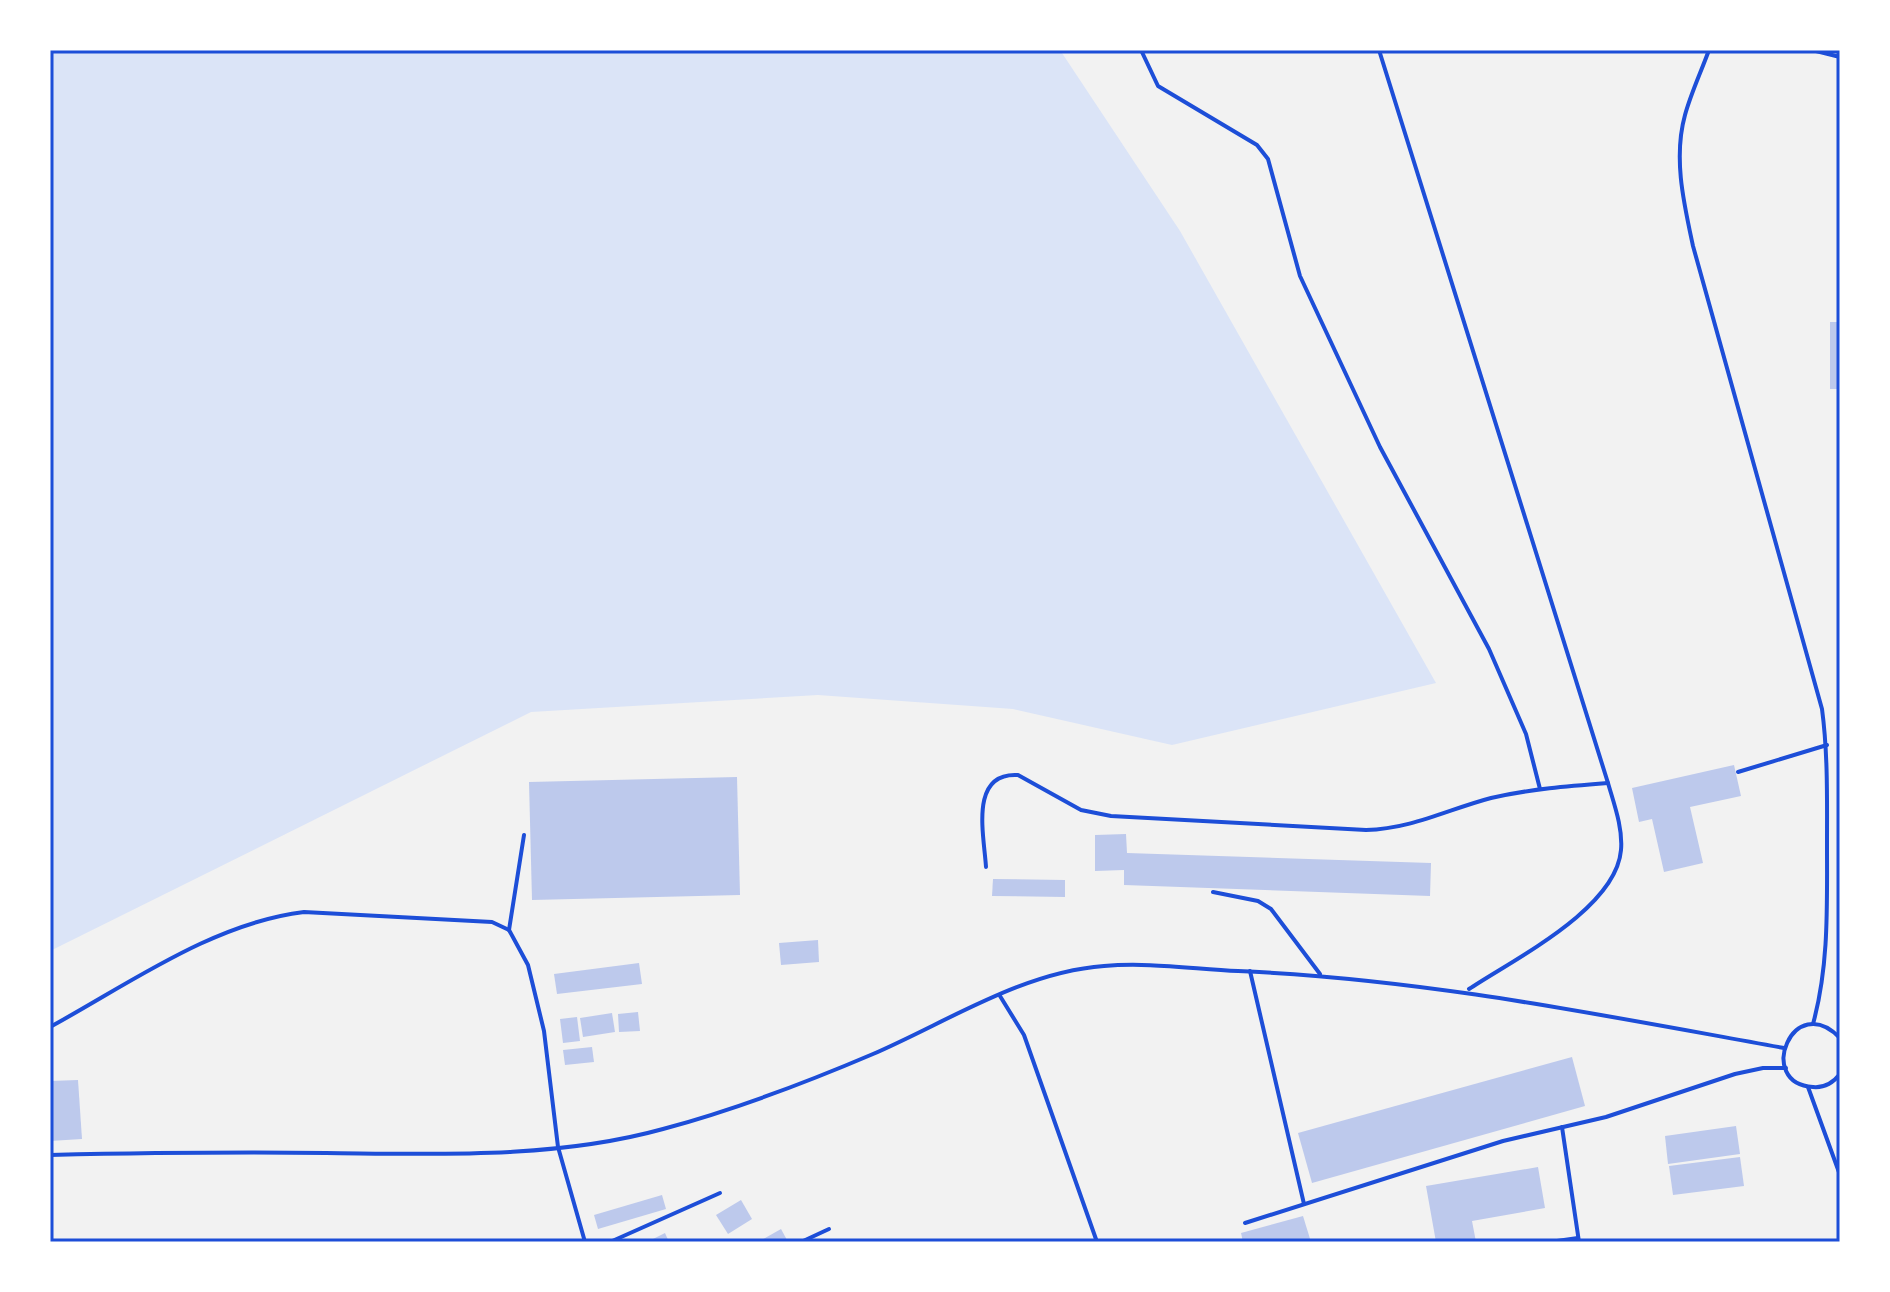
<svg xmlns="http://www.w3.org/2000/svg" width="1890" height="1292" viewBox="0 0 1890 1292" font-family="'Alegreya Sans',sans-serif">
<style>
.green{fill:#dbe4f7}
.building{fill:#bdc9ec}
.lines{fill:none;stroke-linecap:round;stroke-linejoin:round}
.service{stroke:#1d4ed8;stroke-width:4}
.neatline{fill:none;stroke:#1d4ed8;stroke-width:3}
</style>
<rect width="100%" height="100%" fill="#f2f2f2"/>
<path class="green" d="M 50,50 L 1060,50 L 1180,231 L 1436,683 L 1172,745 L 1013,709 L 818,695 L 531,712 L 50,951 Z"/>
<g class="building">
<rect x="1830" y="322" width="10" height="67"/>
<path d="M 1734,765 L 1741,796 L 1690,807 L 1703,863 L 1664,872 L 1652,819 L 1639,822 L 1632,788 Z"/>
<path d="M 737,777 L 740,895 L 532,900 L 529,782 Z"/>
<path d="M 1126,834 L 1127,853 L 1431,863 L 1430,896 L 1124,885 L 1124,870 L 1095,871 L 1095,835 Z"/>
<path d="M 993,879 L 1065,880 L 1065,897 L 992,896 Z"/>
<path d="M 818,940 L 819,962 L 781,965 L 779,943 Z"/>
<path d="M 639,963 L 642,984 L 557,994 L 554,974 Z"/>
<path d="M 638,1012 L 640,1031 L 619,1032 L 618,1014 Z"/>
<path d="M 612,1013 L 615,1032 L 583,1037 L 580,1018 Z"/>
<path d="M 577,1017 L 580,1041 L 563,1043 L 560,1019 Z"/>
<path d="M 592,1047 L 594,1062 L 565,1065 L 563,1050 Z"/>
<path d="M 1572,1057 L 1585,1106 L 1312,1183 L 1298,1133 Z"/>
<path d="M 78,1080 L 82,1139 L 50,1141 L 50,1081 Z"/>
<path d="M 1736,1126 L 1740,1154 L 1668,1164 L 1665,1136 Z"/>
<path d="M 1740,1157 L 1744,1186 L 1673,1195 L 1669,1166 Z"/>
<path d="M 1538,1167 L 1545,1208 L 1472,1221 L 1476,1242 L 1436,1242 L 1426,1186 Z"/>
<path d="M 662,1195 L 666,1209 L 598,1229 L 594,1215 Z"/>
<path d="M 741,1200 L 752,1219 L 728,1234 L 716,1215 Z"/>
<path d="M 1303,1216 L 1311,1242 L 1243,1242 L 1241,1233 Z"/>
<path d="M 781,1229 L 787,1240 L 785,1242 L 758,1242 Z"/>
<path d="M 665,1233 L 669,1242 L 647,1242 Z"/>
</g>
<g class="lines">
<g class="service">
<path d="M 1141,50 L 1158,86 L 1257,145 L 1268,159 L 1300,276 L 1380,447 L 1489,649 L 1526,734 L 1540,789"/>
<path d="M 1379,50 L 1608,783 C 1614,804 1623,828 1621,850 C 1616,909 1514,959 1469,989"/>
<path d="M 1709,50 C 1701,72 1691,93 1685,115 C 1673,158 1684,204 1693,246 L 1822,709 C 1828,754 1827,800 1827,845 C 1827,906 1829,966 1813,1024"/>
<path d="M 1812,50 L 1840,57"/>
<path d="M 1738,772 L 1827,745"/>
<path d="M 986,867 C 984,835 969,772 1018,775 L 1081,810 L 1111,816 L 1366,830 C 1411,829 1449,809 1491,798 C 1530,789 1569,786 1608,783"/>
<path d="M 1213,892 L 1258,901 L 1271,909 L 1320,974"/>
<path d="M 509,930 L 524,835"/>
<path d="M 1250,971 L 1304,1204"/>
<path d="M 1000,996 L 1024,1035 L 1097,1242"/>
<path d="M 50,1027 C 129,984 213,923 304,912 L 492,922 L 509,930 L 528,965 L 544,1031 L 558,1147 L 585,1242"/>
<path d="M 1840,1038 C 1793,989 1755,1084 1813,1087 C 1824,1088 1833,1083 1840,1074"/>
<path d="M 1808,1087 L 1840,1175"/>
<path d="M 1562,1127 L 1579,1242"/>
<path d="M 50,1155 C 142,1153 234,1152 326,1153 C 437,1154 555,1159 663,1129 C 734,1110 805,1083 873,1054 C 947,1022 1022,972 1104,966 C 1148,962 1194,969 1238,971 C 1426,979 1600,1015 1784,1048"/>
<path d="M 1245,1223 L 1503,1141 L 1606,1117 L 1735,1074 L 1763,1068 L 1786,1068"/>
<path d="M 610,1242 L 720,1193"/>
<path d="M 801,1242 L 829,1229"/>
<path d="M 1550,1242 L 1578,1238"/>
</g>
</g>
<rect width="1890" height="1292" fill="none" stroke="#ffffff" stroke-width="104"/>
<rect x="52" y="52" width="1786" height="1188" class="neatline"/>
</svg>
